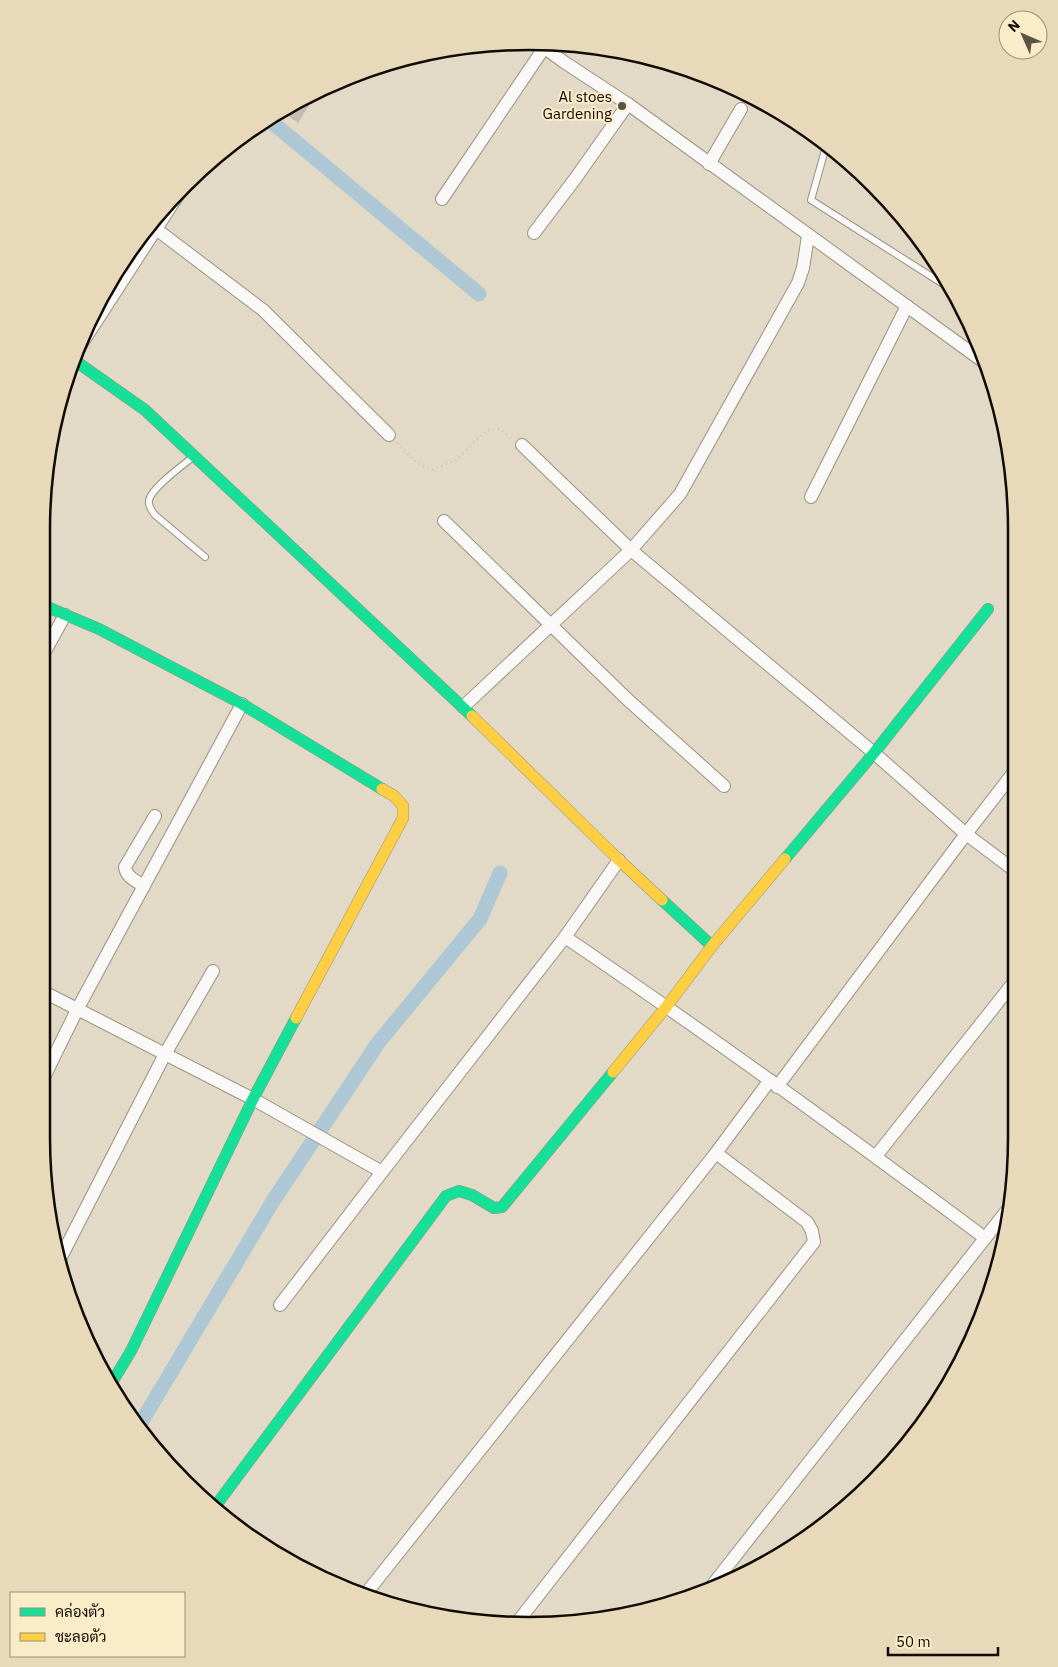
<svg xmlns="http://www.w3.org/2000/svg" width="1058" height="1667" viewBox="0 0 1058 1667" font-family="'IBM Plex Sans',Sarabun,sans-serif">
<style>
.green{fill:#d0d3b5}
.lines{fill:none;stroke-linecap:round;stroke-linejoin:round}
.canal{stroke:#adc8d4;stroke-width:15}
.building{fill:#c6bbaf}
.lane-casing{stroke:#989284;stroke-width:8}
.street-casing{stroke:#989284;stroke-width:14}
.fast-casing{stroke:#989284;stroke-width:12}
.slow-casing{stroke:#989284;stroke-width:12}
.path{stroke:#c8c6c1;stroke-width:2.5;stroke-dasharray:1 4;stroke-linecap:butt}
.lane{stroke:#fbf9f7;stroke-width:6}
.street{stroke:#fbf9f7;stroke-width:12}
.fast{stroke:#16e098;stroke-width:11}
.slow{stroke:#ffcf43;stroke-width:11}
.poi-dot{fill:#5a5347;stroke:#faebc9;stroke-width:2}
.labels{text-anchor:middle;stroke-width:4;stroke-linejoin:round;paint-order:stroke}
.poi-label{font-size:15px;fill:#100b02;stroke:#faebc9;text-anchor:end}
.rim{fill:none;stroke:#100b02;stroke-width:2.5}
</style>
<rect width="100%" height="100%" fill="#e2dac7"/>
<path class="green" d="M 980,1322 L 980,1324 L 955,1367 L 950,1362 Z"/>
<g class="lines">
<g class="canal">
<path d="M 268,119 L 479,294"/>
<path d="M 139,1426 L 273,1201 L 378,1043 L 480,919 L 500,873"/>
</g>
</g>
<path class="building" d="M 317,92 L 298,123 L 280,110 L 285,106 Z"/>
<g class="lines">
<g class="lane-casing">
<g id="lane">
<path d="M 827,143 L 811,200 L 951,289"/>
<path d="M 193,457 C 183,465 150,489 149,501 C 148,506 152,511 155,515 L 205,557"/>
</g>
</g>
<g class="street-casing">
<g id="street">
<path d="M 538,43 L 564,62 L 628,104 L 984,362"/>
<path d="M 709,164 L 741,109"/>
<path d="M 442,199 L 544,48"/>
<path d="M 156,229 L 263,310 L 389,435"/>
<path d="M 534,233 L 575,179 L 628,104"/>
<path d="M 75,354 L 180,192"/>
<path d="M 522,445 L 631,550 L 874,753 L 966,834 L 1014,870"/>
<path d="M 811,497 L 907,306"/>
<path d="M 444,521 L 627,699 L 724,786"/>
<path d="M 44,653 L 65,615"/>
<path d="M 463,707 L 631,550 L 680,494 L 798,283 L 803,268 L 808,236"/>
<path d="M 144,886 C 136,881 126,877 125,867 L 155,816"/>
<path d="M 565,937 C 708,1034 847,1135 985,1238"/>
<path d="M 42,991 L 253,1099 L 382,1172"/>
<path d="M 42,1081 L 78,1008 L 242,704"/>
<path d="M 777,1087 L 966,834 L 1014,772"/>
<path d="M 876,1156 L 1014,982"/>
<path d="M 61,1257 L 165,1054 L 213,971"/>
<path d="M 280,1305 L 382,1172 L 565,937 L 619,860"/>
<path d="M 714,1583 L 1012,1204"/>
<path d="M 364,1596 L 716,1153 L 770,1080"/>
<path d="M 516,1624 L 814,1242 L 812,1231 L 807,1222 L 716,1153"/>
</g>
</g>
<g class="fast-casing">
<g id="fast">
<path d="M 74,360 L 145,410 L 472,716"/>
<path d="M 45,606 L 99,629 L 242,704 L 382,789"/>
<path d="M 785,859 L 874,753 L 988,609"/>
<path d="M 662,900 L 712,946"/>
<path d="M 111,1384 L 131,1351 L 253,1099 L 296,1018"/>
<path d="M 217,1504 L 446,1196 L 459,1191 L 472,1195 L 494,1208 L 502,1207 L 613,1072"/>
</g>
</g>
<g class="slow-casing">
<g id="slow">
<path d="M 472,716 L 619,860 L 662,900"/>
<path d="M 296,1018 L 403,818 L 403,806 L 394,796 L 382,789"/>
<path d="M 613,1072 L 667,1006 L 712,946 L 785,859"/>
</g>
</g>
<g class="path">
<path d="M 751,98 L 757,101 L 758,100"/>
<path d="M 754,104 L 764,109 L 768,106"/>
<path d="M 397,443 L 417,463 L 432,470 L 456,460 L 487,430 L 499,429 L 512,438"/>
</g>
<use href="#lane" class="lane"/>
<use href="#street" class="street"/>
<use href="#fast" class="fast"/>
<use href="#slow" class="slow"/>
</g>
<circle class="poi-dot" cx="622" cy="106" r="5"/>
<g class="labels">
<g class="poi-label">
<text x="612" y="102">Al stoes<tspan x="612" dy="17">Gardening</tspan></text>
</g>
</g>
<path d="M0 0H1058V1667H0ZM529 50H529A479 479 0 0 1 1008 529V1138A479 479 0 0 1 529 1617H529A479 479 0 0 1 50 1138V529A479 479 0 0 1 529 50Z" fill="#e7d9b9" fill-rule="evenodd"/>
<path class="rim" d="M529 50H529A479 479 0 0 1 1008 529V1138A479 479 0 0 1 529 1617H529A479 479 0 0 1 50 1138V529A479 479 0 0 1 529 50Z"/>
<rect x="10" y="1592" width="175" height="65" fill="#faebc9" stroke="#9c9179"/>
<rect x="20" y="1608" width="25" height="8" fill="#16e098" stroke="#9c9179"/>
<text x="55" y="1617" font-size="15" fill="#100b02">คล่องตัว</text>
<rect x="20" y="1633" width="25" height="8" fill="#ffcf43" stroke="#9c9179"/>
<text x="55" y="1642" font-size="15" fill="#100b02">ชะลอตัว</text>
<g transform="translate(1023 35) rotate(315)"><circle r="24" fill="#faebc9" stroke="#9c9179"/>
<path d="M0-4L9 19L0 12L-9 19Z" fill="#5a5347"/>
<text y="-8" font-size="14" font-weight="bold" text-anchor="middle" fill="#100b02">N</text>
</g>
<path d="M888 1647v8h110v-8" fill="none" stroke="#100b02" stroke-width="2.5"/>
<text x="896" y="1647" font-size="15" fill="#100b02" stroke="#faebc9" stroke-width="4" paint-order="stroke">50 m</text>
</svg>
